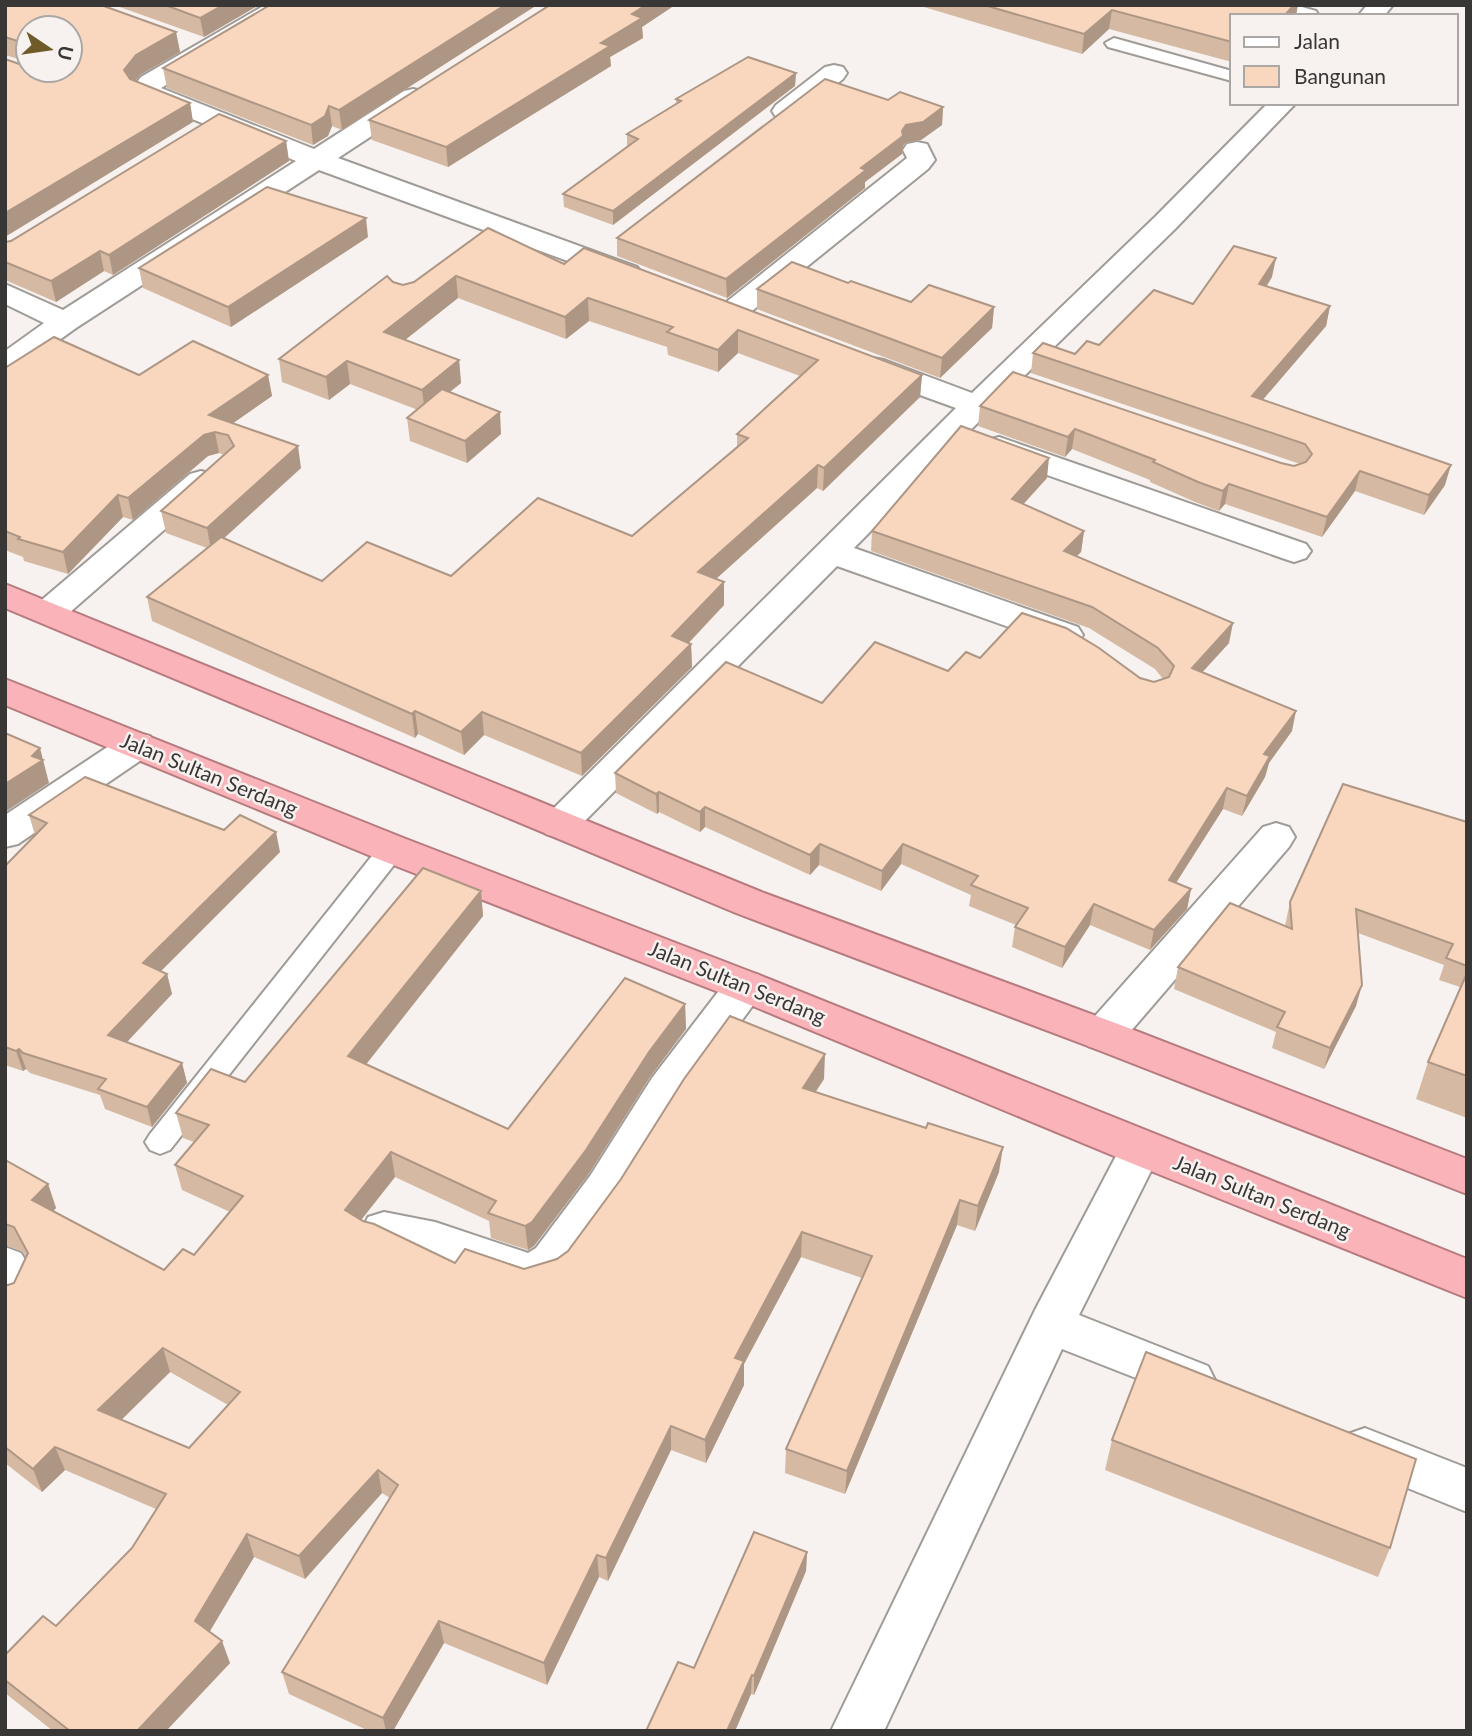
<svg xmlns="http://www.w3.org/2000/svg" width="1472" height="1736" viewBox="0 0 1472 1736" font-family="Lato,sans-serif">
<style>
.lines{fill:none;stroke-linecap:round;stroke-linejoin:round}
.service-casing{stroke:#9f9b97;stroke-width:4}
.minor-casing{stroke:#9f9b97;stroke-width:4}
.trunk-casing{stroke:#b67b7f;stroke-width:4}
.service{fill:#fff;fill-rule:evenodd}
.minor{fill:#fff;fill-rule:evenodd}
.trunk{fill:#fab3b8;fill-rule:evenodd}
.wall{fill:#d5b9a3;fill-rule:evenodd}
.shaded-wall{fill:#ae9685}
.building{fill:#f8d7be;stroke:#ae9685;stroke-width:2;fill-rule:evenodd}
.labels{text-anchor:middle;stroke-width:5;stroke-linejoin:round;paint-order:stroke}
.street-label{font-size:21px;fill:#393736;stroke:#f7f2ef}
</style>
<rect width="100%" height="100%" fill="#f7f2ef"/>
<g class="lines">
<g class="service-casing">
<g id="service">
<path d="M 1114,38 L 1232,71 L 1232,81 L 1108,47 L 1105,43 Z"/>
<path d="M 392,840 L 401,842 L 405,849 L 401,856 L 170,1150 L 160,1154 L 150,1150 L 145,1142 L 150,1134 L 383,842 Z"/>
</g>
</g>
<g class="minor-casing">
<g id="minor">
<path d="M 265,5 L 295,5 L 292,10 L 161,88 L 314,149 L 404,91 L 413,89 L 422,91 L 426,97 L 422,103 L 338,158 L 637,267 L 642,273 L 637,279 L 627,282 L 617,279 L 319,170 L 76,328 L 16,371 L 5,374 L 5,351 L 44,323 L 5,304 L 5,284 L 63,310 L 296,161 L 135,96 L 131,90 L 141,77 Z"/>
<path d="M 1252,5 L 1295,5 L 1316,11 L 1319,16 L 1276,16 L 1255,10 Z"/>
<path d="M 1367,5 L 1393,5 L 1384,16 L 1358,16 Z"/>
<path d="M 834,65 L 843,67 L 847,73 L 843,79 L 794,117 L 785,119 L 776,117 L 772,111 L 776,105 L 825,67 Z"/>
<path d="M 1268,103 L 1296,103 L 1175,229 L 1016,384 L 854,548 L 1078,627 L 1083,635 L 1078,643 L 1066,646 L 1054,643 L 837,566 L 572,834 L 559,838 L 546,834 L 540,825 L 546,816 L 956,408 L 862,374 L 858,367 L 862,360 L 873,358 L 884,360 L 972,393 L 1155,217 Z"/>
<path d="M 917,142 L 927,144 L 935,160 L 928,169 L 742,319 L 731,322 L 720,319 L 716,313 L 720,307 L 907,158 L 903,150 L 907,144 Z"/>
<path d="M 999,437 L 1306,544 L 1311,551 L 1306,558 L 1294,562 L 1282,558 L 988,454 L 983,447 L 988,440 Z"/>
<path d="M 201,471 L 212,474 L 217,481 L 212,488 L 61,620 L 49,623 L 37,620 L 32,612 L 37,604 L 190,474 Z"/>
<path d="M 137,733 L 150,736 L 155,745 L 150,754 L 18,844 L 5,847 L 5,815 L 124,736 Z"/>
<path d="M 1276,823 L 1289,827 L 1295,837 L 1289,847 L 1118,1046 L 1103,1051 L 1088,1046 L 1082,1035 L 1088,1024 L 1263,827 Z"/>
<path d="M 745,971 L 759,975 L 765,986 L 759,997 L 682,1102 L 620,1202 L 568,1274 L 558,1281 L 528,1291 L 434,1258 L 368,1243 L 362,1230 L 368,1217 L 384,1212 L 435,1222 L 528,1253 L 536,1248 L 590,1176 L 652,1078 L 731,975 Z"/>
<path d="M 1141,1132 L 1156,1137 L 1162,1149 L 1079,1315 L 1208,1366 L 1215,1380 L 1208,1394 L 1192,1400 L 1062,1349 L 884,1731 L 831,1731 L 1035,1310 L 1126,1137 Z"/>
<path d="M 5,1247 L 21,1253 L 35,1276 L 21,1306 L 5,1312 Z"/>
<path d="M 1365,1428 L 1467,1468 L 1467,1512 L 1348,1464 L 1341,1449 L 1348,1434 Z"/>
</g>
</g>
<g class="trunk-casing">
<g id="trunk">
<path d="M 5,584 L 764,893 L 1118,1024 L 1467,1159 L 1467,1194 L 1088,1046 L 736,913 L 5,608 Z"/>
<path d="M 5,679 L 406,839 L 759,975 L 1467,1259 L 1467,1298 L 1126,1161 L 731,997 L 378,859 L 5,705 Z"/>
</g>
</g>
<use href="#service" class="service"/>
<use href="#minor" class="minor"/>
<use href="#trunk" class="trunk"/>
</g>
<g class="wall">
<path d="M 5,5 L 176,32 L 180,52 L 140,75 L 135,81 L 190,103 L 193,122 L 28,70 L 70,70 L 28,28 L 28,62 L 5,55 Z"/>
<path d="M 114,5 L 259,5 L 204,37 Z"/>
<path d="M 270,5 L 537,5 L 342,130 L 332,126 L 328,136 L 313,145 L 167,88 L 163,68 Z"/>
<path d="M 550,5 L 675,5 L 642,27 L 643,38 L 610,57 L 611,66 L 448,167 L 372,140 L 369,120 Z"/>
<path d="M 917,5 L 1298,5 L 1232,16 L 1232,62 L 1109,29 L 1082,54 Z"/>
<path d="M 796,73 L 795,86 L 613,225 L 564,207 L 563,194 L 627,146 L 627,134 L 676,104 L 676,99 Z"/>
<path d="M 888,100 L 943,107 L 942,125 L 921,140 L 905,143 L 903,146 L 902,154 L 865,182 L 865,188 L 727,298 L 617,256 L 617,238 Z"/>
<path d="M 286,141 L 289,161 L 113,275 L 104,271 L 56,302 L 5,280 L 5,242 Z"/>
<path d="M 488,228 L 564,264 L 922,375 L 920,397 L 823,491 L 817,488 L 716,579 L 724,605 L 689,643 L 691,644 L 692,667 L 582,776 L 484,735 L 464,755 L 418,734 L 415,738 L 152,621 L 147,597 L 207,548 L 166,533 L 161,511 L 224,455 L 219,453 L 208,456 L 133,520 L 123,517 L 68,574 L 24,561 L 23,557 L 5,550 L 5,368 L 139,375 L 268,375 L 272,396 L 232,423 L 301,468 L 224,538 L 322,581 L 451,576 L 632,536 L 737,447 L 737,434 L 800,376 L 738,353 L 718,372 L 668,355 L 667,347 L 589,321 L 566,339 L 458,298 L 405,340 L 459,360 L 461,383 L 449,392 L 501,434 L 467,463 L 410,441 L 407,418 L 418,410 L 350,384 L 329,400 L 282,382 L 279,359 L 393,282 L 403,285 L 414,282 Z"/>
<path d="M 368,237 L 231,327 L 143,288 L 139,268 Z"/>
<path d="M 1272,277 L 1267,286 L 1330,306 L 1326,326 L 1263,399 L 1445,485 L 1424,515 L 1355,491 L 1322,537 L 1225,504 L 1219,511 L 1195,502 L 1150,482 L 1150,480 L 1072,449 L 1065,457 L 978,426 L 980,406 L 1294,466 L 1300,464 L 1031,373 L 1033,353 L 1075,354 L 1099,345 L 1193,304 Z"/>
<path d="M 848,283 L 911,302 L 994,307 L 992,328 L 940,378 L 757,309 L 757,289 Z"/>
<path d="M 1047,478 L 1023,504 L 1084,531 L 1081,552 L 1077,556 L 1229,643 L 1202,672 L 1292,731 L 1269,763 L 1265,777 L 1242,816 L 1223,809 L 1176,883 L 1191,889 L 1187,909 L 1150,950 L 1090,925 L 1062,968 L 1012,947 L 1015,927 L 1016,925 L 969,906 L 971,895 L 901,864 L 881,891 L 819,865 L 810,875 L 705,827 L 700,832 L 659,812 L 657,814 L 616,793 L 615,773 L 822,703 L 948,671 L 980,658 L 1140,678 L 1154,682 L 1163,679 L 1155,669 L 1089,628 L 871,551 L 872,531 Z"/>
<path d="M 29,815 L 280,852 L 161,971 L 167,974 L 172,994 L 126,1042 L 182,1063 L 187,1083 L 152,1127 L 105,1109 L 100,1095 L 30,1073 L 26,1069 L 23,1071 L 5,1065 L 5,866 L 35,835 Z"/>
<path d="M 1467,822 L 1467,1118 L 1416,1099 L 1428,1062 L 1460,987 L 1439,980 L 1444,965 L 1358,933 L 1356,1006 L 1324,1069 L 1272,1048 L 1276,1032 L 1174,989 L 1178,967 L 1285,926 L 1290,902 Z"/>
<path d="M 481,891 L 483,916 L 366,1064 L 508,1129 L 685,1004 L 686,1029 L 650,1077 L 588,1175 L 534,1246 L 528,1250 L 491,1238 L 489,1221 L 395,1177 L 361,1220 L 455,1263 L 524,1269 L 557,1259 L 824,1079 L 815,1092 L 999,1172 L 975,1231 L 957,1225 L 845,1494 L 785,1473 L 786,1449 L 862,1278 L 801,1257 L 744,1364 L 744,1385 L 706,1463 L 671,1450 L 608,1581 L 599,1577 L 547,1685 L 444,1643 L 393,1731 L 369,1731 L 289,1694 L 282,1672 L 390,1498 L 382,1493 L 305,1579 L 254,1557 L 209,1631 L 230,1663 L 166,1731 L 53,1731 L 5,1693 L 5,1680 L 132,1548 L 156,1509 L 65,1470 L 42,1492 L 5,1463 L 5,1286 L 14,1283 L 26,1257 L 23,1252 L 5,1245 L 5,1160 L 48,1184 L 56,1208 L 53,1211 L 164,1270 L 194,1255 L 230,1212 L 182,1190 L 175,1165 L 194,1142 L 183,1138 L 176,1113 L 245,1082 ZM 170,1372 L 228,1405 L 189,1448 L 121,1420 Z"/>
<path d="M 1112,1440 L 1390,1548 L 1378,1577 L 1105,1470 Z"/>
<path d="M 807,1552 L 806,1571 L 754,1695 L 751,1694 L 735,1731 L 646,1731 L 694,1668 Z"/>
</g>
<g class="shaded-wall">
<path d="M 223,5 L 259,5 L 204,37 L 200,18 Z"/>
<path d="M 505,5 L 537,5 L 342,130 L 339,110 Z"/>
<path d="M 646,5 L 675,5 L 642,27 L 643,38 L 610,57 L 611,66 L 448,167 L 446,147 L 601,43 L 632,14 Z"/>
<path d="M 1294,5 L 1298,5 L 1296,16 L 1284,16 Z"/>
<path d="M 1112,10 L 1109,29 L 1082,54 L 1084,34 Z"/>
<path d="M 176,32 L 180,52 L 140,75 L 128,90 L 124,70 L 136,55 Z"/>
<path d="M 796,73 L 795,86 L 613,225 L 613,211 Z"/>
<path d="M 190,103 L 193,122 L 5,237 L 5,213 Z"/>
<path d="M 329,106 L 332,126 L 328,136 L 313,145 L 311,125 Z"/>
<path d="M 943,107 L 942,125 L 921,140 L 905,143 L 903,146 L 902,154 L 865,182 L 865,188 L 727,298 L 726,279 L 861,168 L 902,131 L 906,125 Z"/>
<path d="M 286,141 L 289,161 L 113,275 L 109,255 Z"/>
<path d="M 366,218 L 368,237 L 231,327 L 228,307 Z"/>
<path d="M 100,251 L 104,271 L 56,302 L 51,281 Z"/>
<path d="M 1276,258 L 1272,277 L 1255,303 L 1259,284 Z"/>
<path d="M 456,276 L 458,298 L 386,355 L 384,332 Z"/>
<path d="M 588,298 L 589,321 L 566,339 L 565,317 Z"/>
<path d="M 1330,306 L 1326,326 L 1249,416 L 1252,396 Z"/>
<path d="M 994,307 L 992,328 L 940,378 L 942,358 Z"/>
<path d="M 738,330 L 738,353 L 718,372 L 718,350 Z"/>
<path d="M 459,360 L 461,383 L 425,412 L 422,390 Z"/>
<path d="M 347,361 L 350,384 L 329,400 L 326,377 Z"/>
<path d="M 268,375 L 272,396 L 219,433 L 215,432 L 219,453 L 208,456 L 133,520 L 128,498 L 209,415 Z"/>
<path d="M 922,375 L 920,397 L 823,491 L 824,468 Z"/>
<path d="M 500,412 L 501,434 L 467,463 L 465,441 Z"/>
<path d="M 1075,429 L 1072,449 L 1065,457 L 1068,437 Z"/>
<path d="M 298,446 L 301,468 L 211,550 L 207,528 Z"/>
<path d="M 1049,458 L 1047,478 L 1010,519 L 1012,499 Z"/>
<path d="M 818,465 L 817,488 L 698,595 L 698,572 Z"/>
<path d="M 1451,465 L 1445,485 L 1424,515 L 1429,495 Z"/>
<path d="M 1360,471 L 1355,491 L 1322,537 L 1327,517 Z"/>
<path d="M 1229,484 L 1225,504 L 1219,511 L 1223,491 Z"/>
<path d="M 118,495 L 123,517 L 68,574 L 63,552 Z"/>
<path d="M 1084,531 L 1081,552 L 1061,571 L 1064,551 Z"/>
<path d="M 724,582 L 724,605 L 673,659 L 672,636 Z"/>
<path d="M 1233,623 L 1229,643 L 1188,688 L 1192,668 Z"/>
<path d="M 691,644 L 692,667 L 582,776 L 581,753 Z"/>
<path d="M 415,711 L 418,734 L 415,738 L 412,714 Z"/>
<path d="M 1296,711 L 1292,731 L 1269,763 L 1265,777 L 1242,816 L 1247,796 L 1264,754 Z"/>
<path d="M 482,712 L 484,735 L 464,755 L 461,732 Z"/>
<path d="M 40,748 L 49,783 L 5,812 L 5,784 L 32,756 Z"/>
<path d="M 1227,788 L 1223,809 L 1165,900 L 1169,880 Z"/>
<path d="M 659,792 L 659,812 L 657,814 L 656,794 Z"/>
<path d="M 705,807 L 705,827 L 700,832 L 700,812 Z"/>
<path d="M 276,832 L 280,852 L 148,984 L 143,963 Z"/>
<path d="M 820,844 L 819,865 L 810,875 L 810,855 Z"/>
<path d="M 903,844 L 901,864 L 881,891 L 882,871 Z"/>
<path d="M 1191,889 L 1187,909 L 1150,950 L 1154,930 Z"/>
<path d="M 481,891 L 483,916 L 353,1081 L 348,1056 Z"/>
<path d="M 1094,904 L 1090,925 L 1062,968 L 1065,947 Z"/>
<path d="M 167,974 L 172,994 L 114,1056 L 108,1035 Z"/>
<path d="M 1362,985 L 1356,1006 L 1324,1069 L 1330,1048 Z"/>
<path d="M 685,1004 L 686,1029 L 650,1077 L 588,1175 L 534,1246 L 528,1250 L 525,1226 L 649,1052 Z"/>
<path d="M 19,1049 L 26,1069 L 23,1071 L 16,1051 Z"/>
<path d="M 825,1054 L 824,1079 L 802,1113 L 803,1088 Z"/>
<path d="M 182,1063 L 187,1083 L 152,1127 L 147,1107 Z"/>
<path d="M 1003,1147 L 999,1172 L 975,1231 L 978,1206 Z"/>
<path d="M 391,1152 L 395,1177 L 350,1234 L 345,1210 Z"/>
<path d="M 48,1184 L 56,1208 L 40,1225 L 32,1200 Z"/>
<path d="M 960,1200 L 957,1225 L 845,1494 L 847,1471 Z"/>
<path d="M 802,1232 L 801,1257 L 744,1364 L 744,1385 L 706,1463 L 705,1440 L 735,1358 Z"/>
<path d="M 163,1348 L 170,1372 L 107,1434 L 98,1410 Z"/>
<path d="M 671,1426 L 671,1450 L 608,1581 L 606,1558 Z"/>
<path d="M 55,1447 L 65,1470 L 42,1492 L 33,1469 Z"/>
<path d="M 378,1470 L 382,1493 L 305,1579 L 299,1556 Z"/>
<path d="M 247,1534 L 254,1557 L 203,1643 L 195,1621 Z"/>
<path d="M 807,1552 L 806,1571 L 754,1695 L 754,1676 Z"/>
<path d="M 597,1555 L 599,1577 L 547,1685 L 544,1663 Z"/>
<path d="M 439,1621 L 444,1643 L 393,1731 L 386,1731 L 383,1718 Z"/>
<path d="M 222,1641 L 230,1663 L 166,1731 L 137,1731 Z"/>
<path d="M 752,1675 L 751,1694 L 735,1731 L 727,1731 Z"/>
</g>
<g class="building">
<path d="M 5,5 L 101,5 L 176,32 L 136,55 L 124,70 L 130,79 L 190,103 L 5,213 L 5,59 L 28,67 L 28,70 L 70,70 L 70,28 L 28,28 L 28,48 L 26,48 L 24,43 L 5,37 Z"/>
<path d="M 165,5 L 223,5 L 200,18 Z"/>
<path d="M 270,5 L 505,5 L 339,110 L 329,106 L 325,116 L 311,125 L 163,68 Z"/>
<path d="M 550,5 L 646,5 L 632,14 L 642,18 L 601,43 L 610,46 L 446,147 L 369,120 Z"/>
<path d="M 984,5 L 1294,5 L 1284,16 L 1232,16 L 1232,42 L 1112,10 L 1084,34 Z"/>
<path d="M 748,57 L 796,73 L 613,211 L 563,194 L 638,139 L 627,134 L 681,101 L 676,99 Z"/>
<path d="M 825,79 L 888,100 L 900,92 L 943,107 L 923,122 L 906,125 L 902,131 L 903,136 L 861,168 L 866,170 L 726,279 L 617,238 Z"/>
<path d="M 219,114 L 286,141 L 109,255 L 100,251 L 51,281 L 5,262 L 5,242 L 11,241 Z"/>
<path d="M 267,187 L 366,218 L 228,307 L 139,268 Z"/>
<path d="M 488,228 L 564,264 L 584,248 L 922,375 L 824,468 L 818,465 L 698,572 L 724,582 L 672,636 L 691,644 L 581,753 L 482,712 L 461,732 L 415,711 L 412,714 L 147,597 L 221,537 L 322,581 L 367,542 L 451,576 L 538,498 L 632,536 L 748,438 L 737,434 L 818,360 L 738,330 L 718,350 L 667,332 L 673,327 L 588,298 L 565,317 L 456,276 L 384,332 L 459,360 L 422,390 L 347,361 L 326,377 L 279,359 L 387,276 L 393,282 L 403,285 L 414,282 Z"/>
<path d="M 1234,246 L 1276,258 L 1259,284 L 1330,306 L 1252,396 L 1451,465 L 1429,495 L 1360,471 L 1327,517 L 1229,484 L 1223,491 L 1198,482 L 1153,462 L 1155,460 L 1075,429 L 1068,437 L 980,406 L 1013,372 L 1281,463 L 1294,466 L 1306,462 L 1312,454 L 1305,444 L 1033,353 L 1043,343 L 1075,354 L 1087,341 L 1099,345 L 1154,290 L 1193,304 Z"/>
<path d="M 792,262 L 848,283 L 851,281 L 911,302 L 929,285 L 994,307 L 942,358 L 757,289 Z"/>
<path d="M 54,337 L 139,375 L 193,341 L 268,375 L 209,415 L 298,446 L 207,528 L 161,511 L 234,446 L 228,435 L 215,432 L 204,435 L 128,498 L 118,495 L 63,552 L 18,539 L 20,537 L 5,531 L 5,368 Z"/>
<path d="M 442,389 L 500,412 L 465,441 L 407,418 Z"/>
<path d="M 961,426 L 1049,458 L 1012,499 L 1084,531 L 1064,551 L 1233,623 L 1192,668 L 1296,711 L 1264,754 L 1270,756 L 1247,796 L 1227,788 L 1169,880 L 1191,889 L 1154,930 L 1094,904 L 1065,947 L 1015,927 L 1028,908 L 971,885 L 978,876 L 903,844 L 882,871 L 820,844 L 810,855 L 705,807 L 700,812 L 659,792 L 656,794 L 615,773 L 726,662 L 822,703 L 875,642 L 948,671 L 966,652 L 980,658 L 1022,613 L 1066,628 L 1099,648 L 1140,678 L 1154,682 L 1169,677 L 1174,666 L 1158,648 L 1092,607 L 872,531 Z"/>
<path d="M 5,733 L 40,748 L 32,756 L 43,760 L 5,784 Z"/>
<path d="M 85,777 L 224,830 L 240,815 L 276,832 L 143,963 L 167,974 L 108,1035 L 182,1063 L 147,1107 L 98,1089 L 106,1079 L 23,1053 L 19,1049 L 16,1051 L 5,1047 L 5,866 L 47,823 L 29,815 Z"/>
<path d="M 1343,784 L 1467,822 L 1467,966 L 1446,958 L 1453,944 L 1356,909 L 1362,985 L 1330,1048 L 1277,1027 L 1285,1012 L 1178,967 L 1230,903 L 1292,929 L 1290,902 Z"/>
<path d="M 423,868 L 481,891 L 348,1056 L 508,1129 L 625,978 L 685,1004 L 649,1052 L 586,1150 L 532,1222 L 525,1226 L 488,1213 L 496,1201 L 391,1152 L 345,1210 L 363,1221 L 374,1224 L 455,1263 L 465,1249 L 524,1269 L 557,1259 L 568,1251 L 621,1179 L 684,1079 L 730,1016 L 825,1054 L 803,1088 L 926,1128 L 928,1123 L 1003,1147 L 978,1206 L 960,1200 L 847,1471 L 786,1449 L 872,1256 L 802,1232 L 735,1358 L 744,1361 L 705,1440 L 671,1426 L 606,1558 L 597,1555 L 544,1663 L 439,1621 L 383,1718 L 282,1672 L 398,1485 L 378,1470 L 299,1556 L 247,1534 L 195,1621 L 222,1641 L 137,1731 L 70,1731 L 5,1680 L 5,1655 L 43,1616 L 56,1626 L 132,1548 L 166,1494 L 55,1447 L 33,1469 L 5,1447 L 5,1286 L 14,1283 L 28,1253 L 14,1227 L 5,1224 L 5,1160 L 48,1184 L 32,1200 L 164,1270 L 183,1249 L 194,1255 L 243,1196 L 175,1165 L 209,1125 L 176,1113 L 211,1069 L 245,1082 ZM 163,1348 L 240,1392 L 189,1448 L 98,1410 Z"/>
<path d="M 1467,973 L 1467,1076 L 1428,1062 Z"/>
<path d="M 1146,1352 L 1416,1459 L 1390,1548 L 1112,1440 Z"/>
<path d="M 754,1532 L 807,1552 L 754,1676 L 752,1675 L 727,1731 L 646,1731 L 678,1662 L 694,1668 Z"/>
</g>
<g class="labels">
<g class="street-label">
<text transform="translate(209 775) rotate(22)" y="7">Jalan Sultan Serdang</text>
<text transform="translate(737 983) rotate(22)" y="7">Jalan Sultan Serdang</text>
<text transform="translate(1262 1197) rotate(22)" y="7">Jalan Sultan Serdang</text>
</g>
</g>
<rect width="1472" height="1736" fill="none" stroke="#393736" stroke-width="14"/>
<rect x="1230" y="14" width="228" height="91" fill="#f7f2ef" stroke="#aba7a5" stroke-width="2"/>
<rect x="1244" y="37" width="35" height="10" fill="#ffffff" stroke="#aba7a5" stroke-width="2"/>
<text x="1294" y="49" font-size="21" fill="#393736">Jalan</text>
<rect x="1244" y="66" width="35" height="21" fill="#f8d7be" stroke="#aba7a5" stroke-width="2"/>
<text x="1294" y="84" font-size="21" fill="#393736">Bangunan</text>
<g transform="translate(49 49) rotate(103)"><circle r="33" fill="#f7f2ef" stroke="#aba7a5" stroke-width="2"/>
<path d="M0-5L12 26L0 18L-12 26Z" fill="#6f5a29"/>
<text y="-10" font-size="19" font-weight="bold" text-anchor="middle" fill="#393736">U</text>
</g>
</svg>
